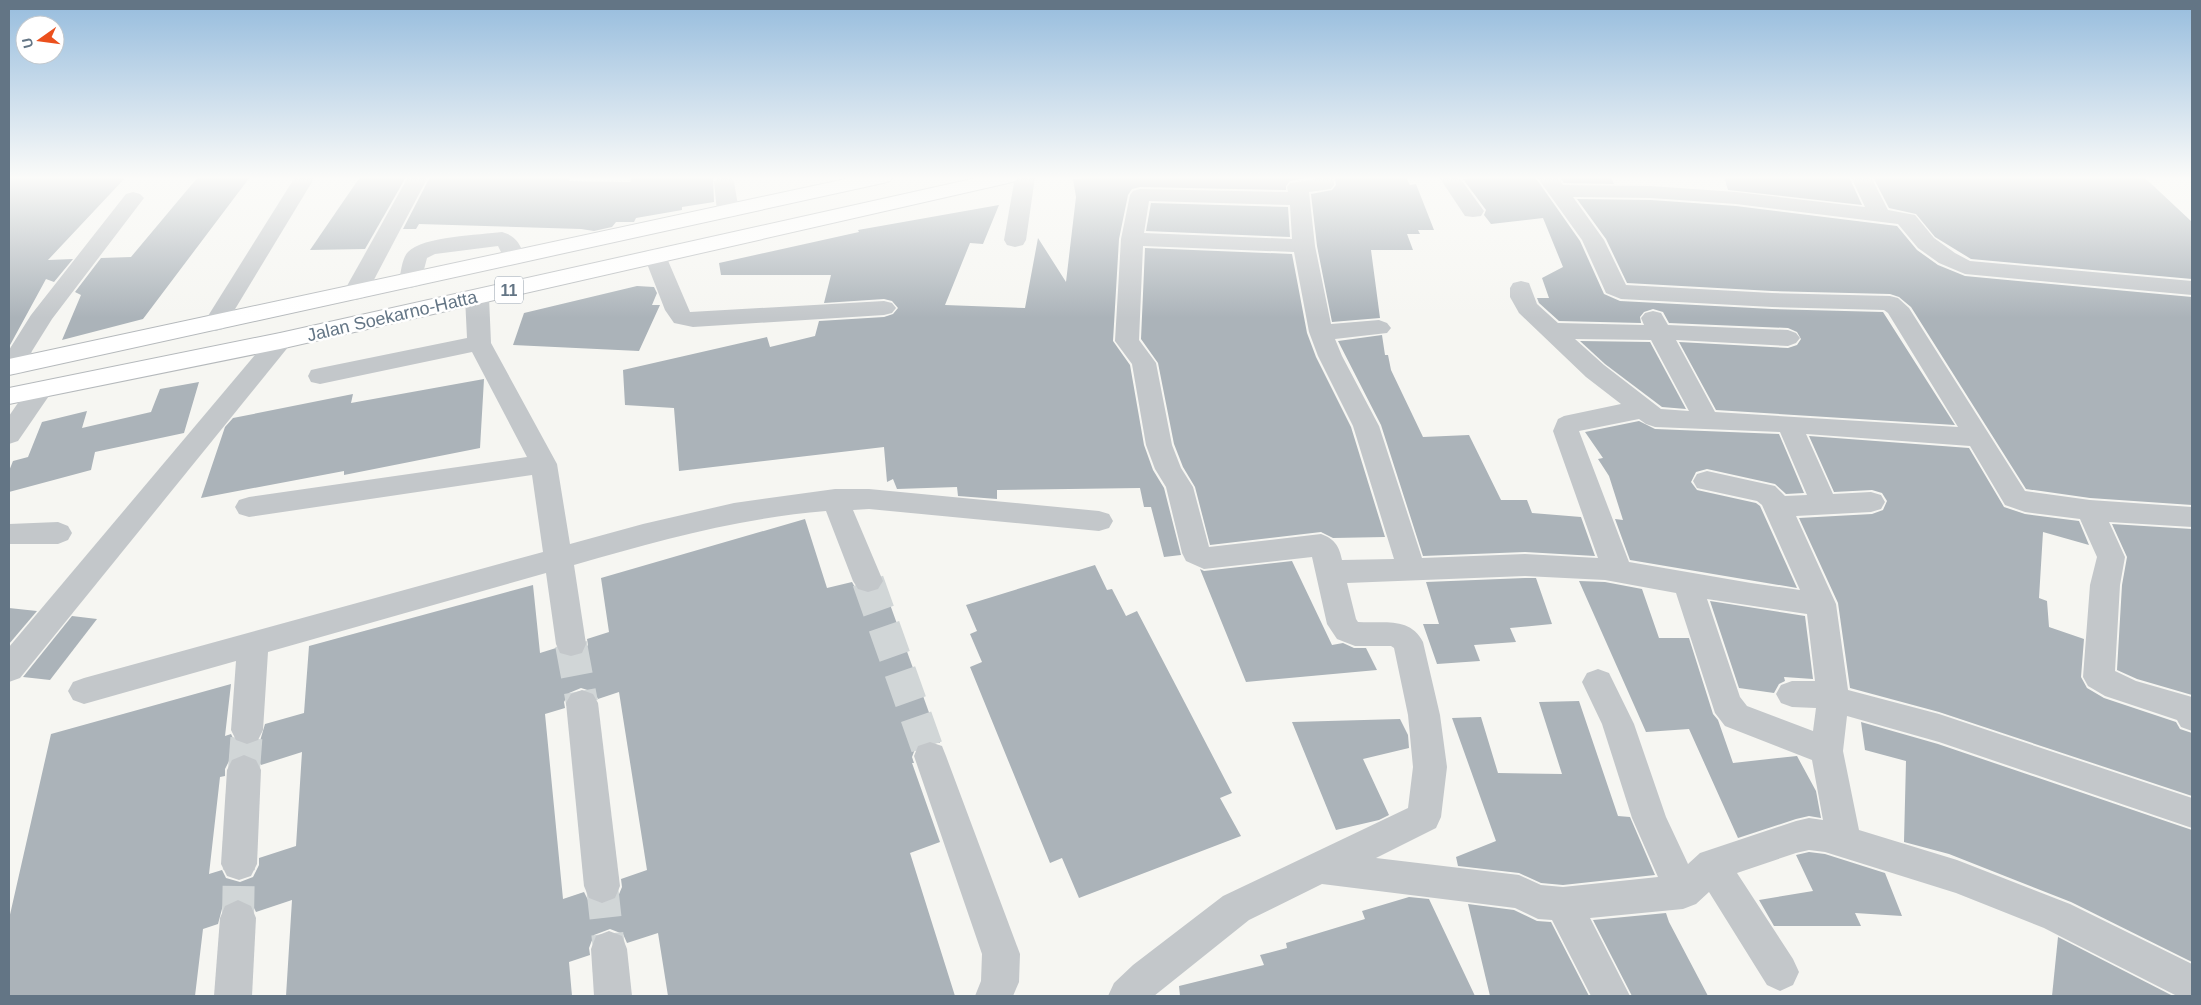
<svg xmlns="http://www.w3.org/2000/svg" width="2201" height="1005" viewBox="0 0 2201 1005" font-family="Arial,sans-serif">
<style>
.building{fill:#abb3b9;fill-rule:evenodd}
.lines{fill:none;stroke-linecap:round;stroke-linejoin:round}
.minor-tunnel{stroke:#d1d6d7;stroke-width:32;stroke-dasharray:32 16;stroke-linecap:butt}
.highway-casing{stroke:#b5b9bc;stroke-width:2}
.minor{fill:#c3c7ca;fill-rule:evenodd}
.highway{fill:#fff;fill-rule:evenodd}
.labels{text-anchor:middle;stroke-width:5;stroke-linejoin:round;paint-order:stroke}
.shield{fill:#fff;stroke:#929eaa;stroke-width:1}
.shield-label{font-size:16px;font-weight:bold;fill:#637585}
.street-label{font-size:18px;fill:#637585;stroke:#fff}
</style>
<rect width="100%" height="100%" fill="#f6f6f2"/>
<g class="building">
<path d="M 9,177 L 126,177 L 48,260 L 73,259 L 54,282 L 46,279 L 9,347 Z"/>
<path d="M 198,177 L 250,177 L 143,319 L 62,340 L 81,295 L 75,292 L 101,258 L 131,257 Z"/>
<path d="M 360,177 L 406,177 L 365,249 L 310,250 Z"/>
<path d="M 430,177 L 571,177 L 569,181 L 630,182 L 632,177 L 713,177 L 714,202 L 682,207 L 682,210 L 636,218 L 634,222 L 616,222 L 612,227 L 594,231 L 581,229 L 419,224 L 416,229 L 403,229 Z"/>
<path d="M 1099,177 L 1311,177 L 1290,181 L 1286,186 L 1286,190 L 1140,187 L 1132,189 L 1128,195 L 1119,239 L 1113,341 L 1130,365 L 1144,445 L 1153,470 L 1164,488 L 1181,555 L 1164,557 L 1151,507 L 1144,507 L 1140,488 L 997,490 L 997,499 L 958,496 L 957,487 L 897,489 L 893,479 L 887,482 L 884,447 L 679,471 L 674,408 L 625,405 L 623,370 L 767,337 L 770,347 L 815,336 L 819,321 L 884,317 L 893,314 L 898,308 L 892,301 L 884,299 L 824,303 L 831,275 L 721,275 L 719,263 L 859,232 L 858,230 L 999,205 L 983,244 L 970,243 L 945,305 L 1025,308 L 1038,238 L 1066,282 L 1076,197 L 1073,179 Z"/>
<path d="M 1406,177 L 1410,185 L 1416,184 L 1434,230 L 1418,230 L 1420,234 L 1407,234 L 1413,250 L 1371,250 L 1380,318 L 1332,322 L 1317,246 L 1311,194 L 1332,190 L 1336,185 L 1335,178 Z"/>
<path d="M 1484,177 L 1535,177 L 1580,241 L 1604,294 L 1620,301 L 1772,309 L 1883,312 L 1955,425 L 1716,410 L 1679,342 L 1788,348 L 1797,345 L 1801,339 L 1797,332 L 1788,328 L 1669,323 L 1663,312 L 1653,309 L 1644,312 L 1640,317 L 1641,323 L 1559,321 L 1539,303 L 1537,298 L 1549,298 L 1542,278 L 1563,267 L 1543,218 L 1491,224 L 1484,215 L 1486,210 L 1463,179 Z"/>
<path d="M 1559,177 L 1611,177 L 1614,184 L 1564,183 Z"/>
<path d="M 1724,177 L 1849,177 L 1862,205 L 1728,190 Z"/>
<path d="M 1873,177 L 2144,177 L 2192,222 L 2192,279 L 1971,259 L 1935,237 L 1916,214 L 1889,208 Z"/>
<path d="M 1577,199 L 1651,200 L 1736,206 L 1897,226 L 1917,250 L 1938,265 L 1965,276 L 2192,297 L 2192,505 L 2090,498 L 2026,489 L 1911,307 L 1899,297 L 1890,294 L 1772,291 L 1627,283 L 1606,239 Z"/>
<path d="M 1151,203 L 1288,207 L 1290,237 L 1146,231 Z"/>
<path d="M 1145,248 L 1292,254 L 1307,333 L 1316,357 L 1351,427 L 1385,537 L 1333,538 L 1321,532 L 1210,545 L 1195,487 L 1183,467 L 1174,444 L 1158,363 L 1141,339 Z"/>
<path d="M 637,286 L 654,287 L 657,293 L 652,305 L 660,305 L 639,351 L 513,345 L 524,313 Z"/>
<path d="M 1382,335 L 1385,355 L 1388,355 L 1391,370 L 1423,437 L 1469,435 L 1501,500 L 1527,500 L 1532,513 L 1581,517 L 1595,556 L 1525,552 L 1423,556 L 1381,425 L 1338,341 Z"/>
<path d="M 1580,341 L 1650,342 L 1686,409 L 1662,407 L 1605,364 Z"/>
<path d="M 484,379 L 480,448 L 344,475 L 344,471 L 201,498 L 225,427 L 233,418 L 353,394 L 351,403 Z"/>
<path d="M 199,382 L 184,433 L 95,452 L 91,470 L 9,492 L 9,471 L 13,461 L 28,457 L 42,422 L 87,411 L 82,428 L 151,412 L 160,389 Z"/>
<path d="M 1639,421 L 1655,429 L 1779,434 L 1804,493 L 1786,494 L 1775,484 L 1707,469 L 1696,472 L 1691,482 L 1697,490 L 1756,503 L 1760,506 L 1797,588 L 1630,560 L 1615,519 L 1623,520 L 1609,476 L 1598,459 L 1603,458 L 1585,432 Z"/>
<path d="M 1809,436 L 1969,448 L 2004,507 L 2025,514 L 2079,521 L 2089,545 L 2043,532 L 2039,598 L 2047,601 L 2049,627 L 2084,639 L 2081,677 L 2087,688 L 2104,698 L 2176,722 L 2180,729 L 2192,733 L 2192,796 L 1939,712 L 1850,688 L 1838,603 L 1799,518 L 1872,514 L 1883,510 L 1887,501 L 1882,493 L 1872,490 L 1834,492 Z"/>
<path d="M 805,519 L 827,588 L 852,582 L 857,591 L 869,594 L 879,591 L 883,585 L 940,743 L 929,740 L 917,744 L 912,757 L 914,763 L 912,763 L 940,842 L 910,853 L 955,996 L 668,996 L 658,933 L 627,943 L 623,934 L 610,929 L 594,935 L 589,948 L 590,955 L 569,962 L 572,996 L 286,996 L 292,900 L 256,912 L 252,904 L 239,898 L 223,905 L 218,924 L 203,929 L 195,996 L 9,996 L 9,919 L 51,734 L 231,684 L 225,736 L 231,734 L 235,742 L 248,746 L 260,741 L 265,724 L 304,713 L 309,646 L 533,585 L 540,653 L 556,648 L 560,655 L 571,658 L 582,655 L 588,645 L 587,639 L 609,632 L 601,578 ZM 581,688 L 594,692 L 598,699 L 619,692 L 647,870 L 621,879 L 622,887 L 617,899 L 603,905 L 588,900 L 584,892 L 563,899 L 545,714 L 565,708 L 564,702 L 569,693 ZM 302,752 L 296,846 L 259,858 L 259,865 L 253,877 L 240,882 L 226,878 L 222,870 L 209,874 L 220,777 L 225,776 L 225,769 L 230,759 L 245,753 L 257,758 L 261,765 Z"/>
<path d="M 2112,524 L 2192,529 L 2192,695 L 2137,679 L 2117,670 L 2122,585 L 2127,557 Z"/>
<path d="M 1292,561 L 1332,645 L 1343,643 L 1354,648 L 1366,648 L 1377,670 L 1246,682 L 1200,569 L 1204,571 Z"/>
<path d="M 1095,565 L 1107,590 L 1112,589 L 1126,616 L 1137,611 L 1232,793 L 1220,798 L 1241,836 L 1079,898 L 1062,858 L 1050,863 L 970,667 L 982,662 L 970,634 L 977,631 L 966,605 Z"/>
<path d="M 1525,578 L 1536,578 L 1552,624 L 1510,628 L 1516,642 L 1474,645 L 1480,661 L 1437,664 L 1423,624 L 1439,624 L 1426,582 Z"/>
<path d="M 1579,581 L 1605,582 L 1642,589 L 1659,638 L 1689,638 L 1713,714 L 1718,720 L 1733,763 L 1797,756 L 1816,791 L 1821,818 L 1809,816 L 1796,819 L 1738,838 L 1689,729 L 1646,732 Z"/>
<path d="M 1710,601 L 1805,616 L 1813,679 L 1784,677 L 1785,681 L 1779,684 L 1774,693 L 1739,688 Z"/>
<path d="M 9,608 L 37,611 L 9,644 Z"/>
<path d="M 72,616 L 97,619 L 50,680 L 23,677 Z"/>
<path d="M 1579,701 L 1618,816 L 1630,817 L 1655,875 L 1563,885 L 1541,883 L 1519,873 L 1458,866 L 1456,857 L 1496,841 L 1452,718 L 1481,717 L 1498,773 L 1562,774 L 1539,702 Z"/>
<path d="M 1400,719 L 1408,735 L 1409,748 L 1363,759 L 1389,815 L 1379,820 L 1336,830 L 1292,722 Z"/>
<path d="M 1861,722 L 1938,744 L 2192,830 L 2192,962 L 2071,902 L 1949,854 L 1904,842 L 1906,761 L 1865,750 Z"/>
<path d="M 1809,852 L 1825,854 L 1885,873 L 1902,916 L 1855,913 L 1861,926 L 1774,926 L 1759,900 L 1813,891 L 1796,855 Z"/>
<path d="M 1409,897 L 1429,899 L 1475,996 L 1180,996 L 1179,986 L 1264,965 L 1260,955 L 1287,948 L 1286,943 L 1365,919 L 1362,911 Z"/>
<path d="M 1468,904 L 1514,910 L 1537,921 L 1551,922 L 1589,996 L 1490,996 Z"/>
<path d="M 1666,913 L 1669,922 L 1708,996 L 1632,996 L 1593,920 Z"/>
<path d="M 2058,937 L 2173,996 L 2052,996 Z"/>
</g>
<g class="lines">
<g class="minor-tunnel">
<path d="M 868,581 L 930,756"/>
<path d="M 571,644 L 582,703"/>
<path d="M 244,770 L 247,730"/>
<path d="M 602,886 L 609,949"/>
<path d="M 238,918 L 239,864"/>
</g>
<g class="highway-casing">
<g id="highway">
<path d="M 855,177 L 893,177 L 890,181 L 883,183 L 9,375 L 9,359 Z"/>
<path d="M 981,177 L 1018,177 L 1015,181 L 1008,183 L 280,349 L 9,404 L 9,388 L 280,333 Z"/>
</g>
</g>
<g class="minor">
<path d="M 295,177 L 315,177 L 223,329 L 215,331 L 207,329 L 203,324 Z"/>
<path d="M 408,177 L 428,177 L 367,293 L 363,298 L 355,300 L 347,298 L 343,293 Z"/>
<path d="M 1015,177 L 1035,177 L 1026,240 L 1023,245 L 1015,247 L 1007,245 L 1004,240 Z"/>
<path d="M 1313,177 L 1333,177 L 1334,185 L 1331,189 L 1309,192 L 1315,246 L 1331,324 L 1379,320 L 1387,323 L 1391,328 L 1387,333 L 1335,339 L 1342,356 L 1379,426 L 1422,558 L 1525,554 L 1598,558 L 1553,431 L 1558,419 L 1564,416 L 1621,404 L 1586,377 L 1519,313 L 1510,297 L 1510,288 L 1513,283 L 1521,281 L 1529,283 L 1537,304 L 1558,323 L 1644,325 L 1641,318 L 1645,313 L 1653,311 L 1661,313 L 1668,325 L 1788,330 L 1796,333 L 1800,338 L 1796,343 L 1788,346 L 1676,340 L 1715,412 L 1958,427 L 1888,313 L 1884,310 L 1772,307 L 1621,299 L 1606,293 L 1582,240 L 1537,177 L 1557,177 L 1563,185 L 1651,186 L 1736,192 L 1865,207 L 1851,177 L 1871,177 L 1888,210 L 1915,215 L 1934,238 L 1955,253 L 1970,261 L 2192,281 L 2192,295 L 1965,274 L 1939,263 L 1918,248 L 1898,224 L 1736,204 L 1651,198 L 1573,197 L 1604,240 L 1626,285 L 1772,293 L 1890,296 L 1898,298 L 1909,308 L 2025,491 L 2090,500 L 2192,507 L 2192,527 L 2109,522 L 2125,557 L 2120,585 L 2115,671 L 2136,681 L 2192,697 L 2192,731 L 2181,727 L 2177,720 L 2105,696 L 2088,686 L 2083,677 L 2090,585 L 2097,557 L 2080,519 L 2025,512 L 2005,505 L 1970,446 L 1806,434 L 1833,494 L 1871,492 L 1881,495 L 1885,502 L 1881,509 L 1871,512 L 1796,516 L 1836,604 L 1848,690 L 1939,714 L 2192,798 L 2192,828 L 1939,742 L 1847,716 L 1843,751 L 1859,830 L 1957,860 L 2070,904 L 2192,964 L 2192,996 L 2177,996 L 2044,928 L 1956,893 L 1825,852 L 1809,850 L 1796,853 L 1737,873 L 1793,959 L 1799,972 L 1793,985 L 1780,991 L 1767,985 L 1709,892 L 1696,904 L 1683,909 L 1590,918 L 1630,996 L 1591,996 L 1552,920 L 1538,919 L 1515,908 L 1322,884 L 1249,920 L 1154,996 L 1108,996 L 1114,983 L 1133,965 L 1223,896 L 1408,808 L 1413,767 L 1408,715 L 1394,648 L 1391,646 L 1355,646 L 1337,639 L 1327,624 L 1312,557 L 1204,569 L 1186,561 L 1182,553 L 1166,487 L 1155,469 L 1146,445 L 1132,364 L 1115,341 L 1121,239 L 1130,195 L 1133,191 L 1140,189 L 1288,192 L 1287,187 L 1290,183 L 1313,180 ZM 1149,201 L 1290,205 L 1292,239 L 1144,233 ZM 1143,246 L 1294,252 L 1309,332 L 1318,356 L 1353,426 L 1394,559 L 1342,560 C 1339,546 1335,539 1321,534 L 1209,547 L 1193,487 L 1181,468 L 1172,445 L 1156,363 L 1139,340 ZM 1575,339 L 1651,340 L 1689,411 L 1661,409 L 1604,365 ZM 1639,419 L 1646,424 L 1655,427 L 1780,432 L 1807,495 L 1785,496 L 1775,486 L 1707,471 L 1697,474 L 1693,481 L 1697,488 L 1757,501 L 1762,505 L 1800,590 L 1751,583 L 1629,562 L 1579,431 ZM 1525,576 L 1605,580 L 1676,593 L 1715,713 L 1725,726 L 1812,760 L 1823,820 L 1809,818 L 1796,821 L 1700,853 L 1688,864 L 1666,817 L 1634,724 L 1609,673 L 1598,669 L 1587,673 L 1582,682 L 1602,724 L 1632,818 L 1658,877 L 1563,887 L 1541,885 L 1519,875 L 1376,858 L 1436,828 L 1441,817 L 1447,767 L 1440,715 L 1423,642 C 1410,616 1382,624 1358,622 L 1356,619 L 1347,583 ZM 1707,599 L 1807,614 L 1815,681 L 1792,681 L 1781,685 L 1776,694 L 1781,703 L 1792,707 L 1816,708 L 1813,731 L 1747,706 L 1740,697 Z"/>
<path d="M 1439,177 L 1459,177 L 1484,211 L 1481,216 L 1473,217 L 1465,216 Z"/>
<path d="M 717,178 L 731,178 L 734,182 L 739,211 L 736,216 L 728,217 L 720,216 L 717,211 L 714,182 Z"/>
<path d="M 133,192 L 140,194 L 144,198 L 52,319 L 32,351 L 24,372 L 15,374 L 9,372 L 9,350 L 31,315 L 126,194 Z"/>
<path d="M 502,232 C 516,236 520,244 525,257 L 522,262 L 514,264 L 506,262 L 498,246 L 435,254 L 427,258 L 421,281 L 418,286 L 410,288 L 402,286 L 399,281 C 401,272 402,258 408,252 C 423,236 480,235 502,232 Z"/>
<path d="M 655,249 L 663,251 L 666,256 L 690,312 L 884,301 L 892,303 L 896,308 L 892,313 L 884,315 L 693,327 L 674,323 L 665,310 L 644,256 L 647,251 Z"/>
<path d="M 477,290 L 485,292 L 489,297 L 491,343 L 557,464 L 570,544 L 643,524 L 734,503 L 835,489 L 869,489 L 1099,511 L 1109,514 L 1113,521 L 1109,528 L 1099,531 L 869,509 L 853,510 L 883,581 L 878,589 L 868,592 L 858,589 L 853,581 L 826,511 C 740,518 656,541 574,565 L 586,644 L 582,653 L 571,656 L 560,653 L 556,644 L 546,573 L 268,652 L 263,730 L 258,740 L 247,744 L 236,740 L 231,730 L 236,661 L 84,704 L 73,700 L 68,691 L 73,682 L 84,678 L 543,552 L 532,475 L 249,517 L 239,514 L 235,507 L 239,500 L 249,497 L 527,457 L 472,352 L 320,384 L 311,382 L 308,376 L 311,370 L 320,368 L 467,338 L 465,297 L 469,292 Z"/>
<path d="M 280,333 L 289,336 L 292,341 L 289,346 L 20,678 L 9,682 L 9,647 L 271,336 Z"/>
<path d="M 40,382 L 49,384 L 53,390 L 18,441 L 9,444 L 9,416 L 31,384 Z"/>
<path d="M 58,522 L 68,526 L 72,533 L 68,540 L 58,544 L 9,544 L 9,524 Z"/>
<path d="M 582,690 L 593,694 L 598,703 L 620,886 L 615,898 L 602,903 L 589,898 L 584,886 L 566,703 L 571,694 Z"/>
<path d="M 930,742 L 942,746 L 946,756 L 1020,954 L 1019,982 L 1013,996 L 975,996 L 981,981 L 982,954 L 914,756 L 918,746 Z"/>
<path d="M 244,755 L 256,760 L 261,770 L 257,864 L 251,876 L 239,880 L 227,876 L 221,864 L 227,770 L 232,760 Z"/>
<path d="M 238,900 L 251,906 L 256,918 L 252,996 L 214,996 L 220,918 L 225,906 Z"/>
<path d="M 609,931 L 622,936 L 627,949 L 632,996 L 594,996 L 591,949 L 596,936 Z"/>
</g>
<use href="#highway" class="highway"/>
</g>
<linearGradient id="sky" x2="0" y2="1"><stop stop-color="#96bcdd"/><stop offset="0.56" stop-color="#fbfbf9"/><stop offset="1" stop-color="#fbfbf9" stop-opacity="0"/></linearGradient>
<rect width="2201" height="318" fill="url(#sky)"/>
<g class="labels">
<rect class="shield" x="495" y="276.5" width="28" height="27" rx="4"/>
<g class="shield-label">
<text x="509" y="296">11</text>
</g>
<g class="street-label">
<text transform="translate(392 316) rotate(-13)" y="6">Jalan Soekarno-Hatta</text>
</g>
</g>
<rect width="2201" height="1005" fill="none" stroke="#637585" stroke-width="20"/>
<g transform="translate(40 40) rotate(256)"><circle r="24" fill="#ffffff" stroke="#c1c8ce"/>
<path d="M0-4L9 19L0 12L-9 19Z" fill="#eb501d"/>
<text y="-8" font-size="14" font-weight="bold" text-anchor="middle" fill="#637585">U</text>
</g>
</svg>
